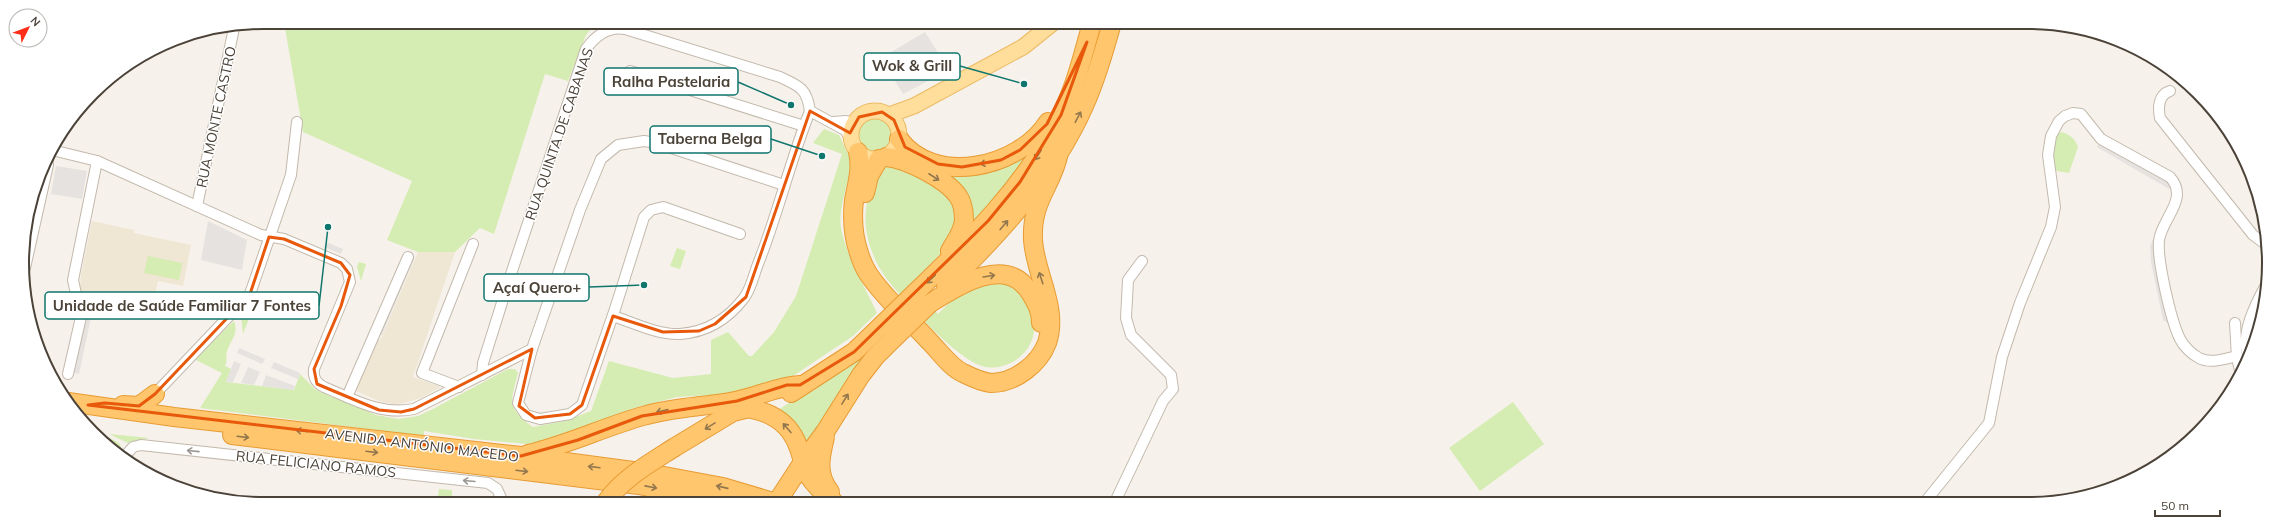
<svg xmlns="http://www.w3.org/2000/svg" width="2291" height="526" viewBox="0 0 2291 526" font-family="Mulish,sans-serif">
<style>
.education{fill:#f0e6d4}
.green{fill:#d5ecb2}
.parking{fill:#e5e2df}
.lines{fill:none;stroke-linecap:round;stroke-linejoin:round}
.street-casing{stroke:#c3b9ac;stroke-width:12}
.primary-casing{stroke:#ecbb63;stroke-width:17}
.highway-casing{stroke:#e89b33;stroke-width:20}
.street{stroke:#fff;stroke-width:10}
.primary{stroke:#ffdd9b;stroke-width:15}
.highway{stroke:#ffc66d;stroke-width:18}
.highway-bridge-casing{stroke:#e89b33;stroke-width:20;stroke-linecap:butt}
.highway-bridge{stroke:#ffc66d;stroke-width:18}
.oneway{stroke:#93774d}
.oneway2{stroke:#9c9792}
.marked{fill:none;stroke:#e8590c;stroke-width:3;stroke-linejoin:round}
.labels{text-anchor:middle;stroke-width:3;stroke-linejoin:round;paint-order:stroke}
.street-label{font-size:14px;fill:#4b4238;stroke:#fff}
.rim{fill:none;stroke:#4b4238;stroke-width:2}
.leader{fill:none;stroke:#0f766e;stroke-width:1.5}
.callout-dot{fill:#0f766e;stroke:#fff;stroke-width:1.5}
.callout{fill:#fff;stroke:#0f766e;stroke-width:1.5}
.callout-label{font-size:15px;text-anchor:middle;font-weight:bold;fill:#4b4238}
</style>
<rect width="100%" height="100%" fill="#f6f2eb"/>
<g class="education">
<path d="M 92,221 L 134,230 L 134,233 L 191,245 L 183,286 L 158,281 L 151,317 L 84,303 L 80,287 L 81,275 Z"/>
<path d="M 418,252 L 455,252 L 413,377 L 441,387 L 421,398 L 397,405 L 379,401 L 354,390 L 376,338 L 381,339 Z"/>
</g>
<g class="green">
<path d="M 284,22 L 606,22 L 591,29 L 586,35 L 568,81 L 545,74 L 494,234 L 480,228 L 455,252 L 418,252 L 387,240 L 412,181 L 303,132 Z"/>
<circle cx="876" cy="135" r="17"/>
<path d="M 824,129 L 839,135 L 853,164 C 848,180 838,212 841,228 C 845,252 866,290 877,313 L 853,336 L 790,378 L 728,394 L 677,397 L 634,408 L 573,433 L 527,444 L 474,439 L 424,431 L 424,436 L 200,408 L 222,373 L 194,359 L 234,321 C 239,333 231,340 227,351 C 225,357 228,360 225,366 L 231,369 L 226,382 L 294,390 L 300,374 L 316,390 L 376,415 L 398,419 L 418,416 L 431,410 L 508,369 L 515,369 L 518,373 C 510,404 507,407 533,427 L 565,421 L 591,411 L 609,361 L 673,378 L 711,374 L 711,340 L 728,332 L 749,356 L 752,356 L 774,332 L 796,296 L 842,154 L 813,143 Z"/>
<path d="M 2062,132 C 2071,135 2075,139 2078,147 L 2069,173 L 2057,171 C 2047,161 2052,145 2057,134 Z"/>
<path d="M 1036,145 L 970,231 L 971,219 L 938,167 Z"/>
<path d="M 896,164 L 940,188 L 957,208 L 953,240 L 912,284 L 938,314 C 945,307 952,299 961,294 C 981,282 1011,274 1025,299 C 1028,305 1035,314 1035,321 C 1035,337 1030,350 1016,360 C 1007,366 993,370 982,366 C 956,358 908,305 890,283 C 879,270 870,251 867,234 C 862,210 870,189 879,167 Z"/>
<path d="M 677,248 L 686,251 L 680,269 L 670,266 Z"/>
<path d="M 148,256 L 182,263 L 179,280 L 144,273 Z"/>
<path d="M 359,262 L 366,264 L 361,281 L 357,267 Z"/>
<path d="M 260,291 L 243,334 L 241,315 L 253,302 Z"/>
<path d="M 900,319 L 806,453 L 778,410 L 857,359 Z"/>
<path d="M 1513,402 L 1544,444 L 1480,491 L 1449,448 Z"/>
<path d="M 109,434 L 149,438 L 128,443 Z"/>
<path d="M 108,437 L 119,443 L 122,449 L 120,452 L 111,444 Z"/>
<path d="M 439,489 L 452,490 L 452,498 L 445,502 L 437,502 Z"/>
</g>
<g class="parking">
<path d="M 925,32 L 949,70 L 903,94 L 881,58 Z"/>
<path d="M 2100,141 L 2172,183 L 2169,189 L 2097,147 Z"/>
<path d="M 56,166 L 87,171 L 82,199 L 51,194 Z"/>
<path d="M 208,221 L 247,240 L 242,270 L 201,260 Z"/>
<path d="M 2156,232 L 2171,325 L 2163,320 L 2151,262 L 2150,246 Z"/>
<path d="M 326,242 L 343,249 L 341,254 L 324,247 Z"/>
<path d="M 411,256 L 415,257 L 382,335 L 377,334 Z"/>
<path d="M 88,307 L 93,308 L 79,374 L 74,373 Z"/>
<path d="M 239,348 L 265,359 L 262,364 L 237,353 Z"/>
<path d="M 234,361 L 241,364 L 233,382 L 226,382 Z"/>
<path d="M 274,362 L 300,373 L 298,379 L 271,368 Z"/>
<path d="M 248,367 L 260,372 L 254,385 L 241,383 Z"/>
<path d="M 266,375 L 295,386 L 293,390 L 262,386 Z"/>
</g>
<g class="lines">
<g class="street-casing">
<g id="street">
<path d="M 630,71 L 804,126"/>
<path d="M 2170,91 C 2158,95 2158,108 2160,118 L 2253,235 L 2264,243"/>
<path d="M 810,111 L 845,130 L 851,139"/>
<path d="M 833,122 L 846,121 L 854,123"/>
<path d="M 52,150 L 97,161 L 261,235 L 284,239 L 341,263 L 347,269 L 350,282 L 314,369 C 313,378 316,383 324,387 C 353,399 381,416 414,409 L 532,349"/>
<path d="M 197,206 L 234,28"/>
<path d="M 740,234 L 663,207 L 651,210 L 644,217 L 615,309 L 582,405 L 570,414 L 540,419 L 526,415 L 518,403 L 532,349 L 580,210 L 601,159 L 618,145 L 644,141 L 656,143 L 784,185"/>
<path d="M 25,268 L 48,165 L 47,156"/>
<path d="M 613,316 C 634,323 658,335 680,334 C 707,332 728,319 744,298 C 751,289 754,274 758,264 C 778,214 790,161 810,111"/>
<path d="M 2235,323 L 2237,358 L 2241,374"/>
<path d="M 2248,355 C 2240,334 2256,303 2266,285"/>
<path d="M 68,374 L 81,317 L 73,280 L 97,161"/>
<path d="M 482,375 L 483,363 L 511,274 L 586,49 C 596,35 608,26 625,29 L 780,77 C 800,86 807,89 810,111"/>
<path d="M 459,387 L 422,373 L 473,244"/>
<path d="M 155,394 L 250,294 L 291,175 L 297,122"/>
<path d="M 347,397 L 408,257"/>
<path d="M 125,456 L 133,447 L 141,445 L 488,483 L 497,489 L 503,502"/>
<path d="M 1115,502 L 1163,401 L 1173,389 L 1171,375 L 1131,335 L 1126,318 L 1128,280 L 1142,261"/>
<path d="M 1925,502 L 1989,423 L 2002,357 L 2020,303 L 2051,227 L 2055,207 L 2048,155 L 2051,136 L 2059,121 L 2065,116 L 2073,113 L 2081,114 L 2101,139 L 2170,177 C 2190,199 2161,219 2159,241 C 2157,260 2171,321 2180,339 C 2183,345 2191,354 2199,358 C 2210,364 2225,359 2237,356"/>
</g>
</g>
<g class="primary-casing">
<g id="primary">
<circle cx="875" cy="135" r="24"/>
<path d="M 889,115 L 914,106 L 1023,47 L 1053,23"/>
</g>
</g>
<g class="highway-casing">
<g id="highway">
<path d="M 899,139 C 934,187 1019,168 1048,122"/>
<path d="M 858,152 C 862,168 857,184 854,200 C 852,218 853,236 859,253 C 861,260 865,269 869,275 C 886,300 910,320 930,342 C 940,352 950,367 963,373 C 971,377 982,382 991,383 C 1015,383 1039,364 1047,343 C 1059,308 1035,274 1033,240 C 1031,199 1053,186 1059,152"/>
<path d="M 886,157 C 907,159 946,179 958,196 C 963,203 964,213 964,220 C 963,233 955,241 950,251"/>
<path d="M 865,193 L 869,176 L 879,159"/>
<path d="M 946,286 C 1000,233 1053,176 1084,106 C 1096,79 1104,51 1112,23"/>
<path d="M 916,292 C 971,239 1027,184 1061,115 C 1076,86 1083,54 1092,23"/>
<path d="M 929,304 C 957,286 1007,253 1031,294 C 1037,304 1041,311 1041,323"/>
<path d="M 791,393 L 854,352 L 881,326"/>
<path d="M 68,402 L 174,417 L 521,456 L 648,473 L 723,487 L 773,502"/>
<path d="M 123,405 L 139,406 L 155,394"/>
<path d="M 730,407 C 759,407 787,416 798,446 C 802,455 803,466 808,475 C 815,486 824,494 834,502"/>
<path d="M 232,435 L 639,485 L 721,502"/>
<path d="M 825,437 C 820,458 816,474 830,492"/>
<path d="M 675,447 L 733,412 L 745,409"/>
<path d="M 528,454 C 567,445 604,427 643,416 C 673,407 704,407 735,401 C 757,397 778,386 800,385"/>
<path d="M 777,502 L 803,462 L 825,432 L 861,375 L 875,357 L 893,339"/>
</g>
</g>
<use href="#street" class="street"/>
<use href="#primary" class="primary"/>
<use href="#highway" class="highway"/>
<g class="highway-bridge-casing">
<g id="highway-bridge">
<path d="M 881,326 L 916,292"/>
<path d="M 893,339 L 929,304"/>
<path d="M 606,502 C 623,478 650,463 675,447"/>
</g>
</g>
<use href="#highway-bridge" class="highway-bridge"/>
</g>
<defs><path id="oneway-shaft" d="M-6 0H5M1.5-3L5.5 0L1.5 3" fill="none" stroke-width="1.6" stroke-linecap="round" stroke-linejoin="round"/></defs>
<g class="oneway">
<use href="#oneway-shaft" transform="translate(1078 117) rotate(-62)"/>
<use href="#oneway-shaft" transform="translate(1038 155) rotate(123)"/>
<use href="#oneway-shaft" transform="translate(986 163) rotate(168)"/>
<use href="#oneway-shaft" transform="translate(934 177) rotate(33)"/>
<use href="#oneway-shaft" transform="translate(1004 225) rotate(-50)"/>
<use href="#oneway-shaft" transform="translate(989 276) rotate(-9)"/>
<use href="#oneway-shaft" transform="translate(1041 278) rotate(-108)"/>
<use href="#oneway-shaft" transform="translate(931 279) rotate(136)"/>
<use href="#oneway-shaft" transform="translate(845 399) rotate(-58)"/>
<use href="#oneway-shaft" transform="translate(662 411) rotate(167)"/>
<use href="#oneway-shaft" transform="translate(710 426) rotate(148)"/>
<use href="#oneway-shaft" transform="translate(787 428) rotate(-131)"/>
<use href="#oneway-shaft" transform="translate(302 431) rotate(-173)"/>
<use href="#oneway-shaft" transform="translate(243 437) rotate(7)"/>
<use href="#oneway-shaft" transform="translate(372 452) rotate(7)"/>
<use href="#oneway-shaft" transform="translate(594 467) rotate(-173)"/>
<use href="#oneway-shaft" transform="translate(522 471) rotate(7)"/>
<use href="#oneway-shaft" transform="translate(651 487) rotate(11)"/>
<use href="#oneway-shaft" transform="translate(722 487) rotate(-167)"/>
</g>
<g class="oneway2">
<use href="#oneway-shaft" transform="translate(193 451) rotate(-174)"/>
<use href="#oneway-shaft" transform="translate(469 481) rotate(-175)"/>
</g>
<path class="marked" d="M 1087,42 L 1061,115 L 1020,182 L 988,221 L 854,352 L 800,385 L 787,385 L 737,401 L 642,416 L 578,440 L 521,456 L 88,405 L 105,403 L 139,406 L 155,394 L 250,294 L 269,237 L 284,239 L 341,263 L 350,275 L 341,306 L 314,369 L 317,384 L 379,410 L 401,412 L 414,409 L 532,349 L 519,406 L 535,418 L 570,414 L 582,405 L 613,316 L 663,332 L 699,331 L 715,324 L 746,297 L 810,111 L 850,133 L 859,117 L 882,112 L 894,120 L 905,147 L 938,164 L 962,167 L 1001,160 L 1020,150 L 1047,124 Z"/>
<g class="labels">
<g class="street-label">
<text transform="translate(216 117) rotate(-78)" y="5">RUA MONTE CASTRO</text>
<text transform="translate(559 134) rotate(-71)" y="5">RUA QUINTA DE CABANAS</text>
<text transform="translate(422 445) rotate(7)" y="5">AVENIDA ANTÓNIO MACEDO</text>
<text transform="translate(316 464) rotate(6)" y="5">RUA FELICIANO RAMOS</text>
</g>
</g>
<path d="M0 0H2291V526H0ZM263 29H2028A234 234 0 0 1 2262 263V263A234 234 0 0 1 2028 497H263A234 234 0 0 1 29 263V263A234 234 0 0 1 263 29Z" fill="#fff" fill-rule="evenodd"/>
<path class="rim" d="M263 29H2028A234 234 0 0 1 2262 263V263A234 234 0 0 1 2028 497H263A234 234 0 0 1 29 263V263A234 234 0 0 1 263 29Z"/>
<path class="leader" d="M1024 84L960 66M791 105L738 82M822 156L771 139M644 285L589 287M328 227L319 306"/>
<g class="callout-dot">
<circle cx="1024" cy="84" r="4"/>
<circle cx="791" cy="105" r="4"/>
<circle cx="822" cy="156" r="4"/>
<circle cx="644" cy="285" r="4"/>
<circle cx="328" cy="227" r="4"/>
</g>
<g class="callout">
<rect x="864" y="53" width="96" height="27" rx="4"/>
<rect x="604" y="68" width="134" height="27" rx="4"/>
<rect x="650" y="126" width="121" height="27" rx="4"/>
<rect x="484" y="274" width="105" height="27" rx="4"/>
<rect x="45" y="292" width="274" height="27" rx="4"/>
</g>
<g class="callout-label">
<text x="912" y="71">Wok &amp; Grill</text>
<text x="671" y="87">Ralha Pastelaria</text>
<text x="710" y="144">Taberna Belga</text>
<text x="537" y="293">Açaí Quero+</text>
<text x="182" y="311">Unidade de Saúde Familiar 7 Fontes</text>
</g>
<g transform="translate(28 28) rotate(48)"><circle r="19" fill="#ffffff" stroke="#b7b3af"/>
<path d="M0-3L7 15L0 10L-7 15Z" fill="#ff2e19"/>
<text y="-6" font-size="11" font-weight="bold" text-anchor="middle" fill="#4b4238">N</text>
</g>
<path d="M2155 510v6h65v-6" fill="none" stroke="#4b4238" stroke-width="2"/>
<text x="2161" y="510" font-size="12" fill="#4b4238" stroke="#ffffff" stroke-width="3" paint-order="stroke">50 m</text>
</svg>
